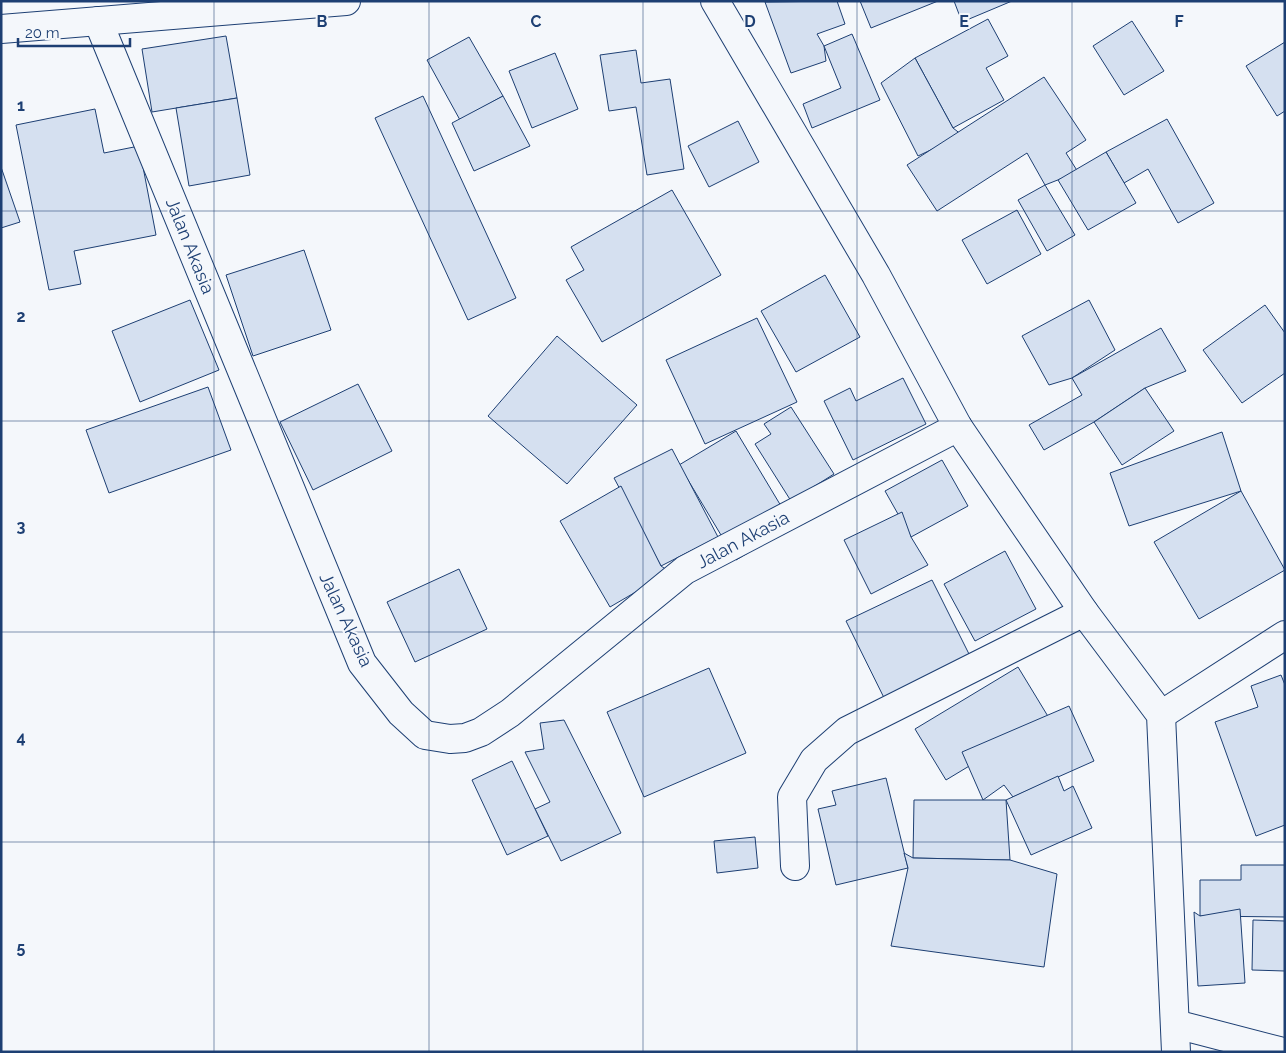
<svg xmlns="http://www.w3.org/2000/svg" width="1286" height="1053" viewBox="0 0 1286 1053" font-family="Raleway,sans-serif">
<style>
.building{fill:#d5e0f0;stroke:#1d3f73}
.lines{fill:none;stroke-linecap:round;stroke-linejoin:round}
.minor-casing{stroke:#1d3f73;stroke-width:30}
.secondary-casing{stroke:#1d3f73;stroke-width:30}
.minor{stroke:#f4f7fb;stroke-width:28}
.secondary{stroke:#f4f7fb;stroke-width:28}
.grid{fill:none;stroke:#1d3f73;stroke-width:1;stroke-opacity:0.55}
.labels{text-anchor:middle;stroke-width:4;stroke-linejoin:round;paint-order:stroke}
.street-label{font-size:18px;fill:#1d3f73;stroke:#f4f7fb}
.grid-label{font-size:16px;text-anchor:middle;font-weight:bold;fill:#1d3f73;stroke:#f4f7fb;stroke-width:4;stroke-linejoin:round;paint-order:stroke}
</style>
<rect width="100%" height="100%" fill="#f4f7fb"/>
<g class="building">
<path d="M 837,1 L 845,24 L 817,34 L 824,46 L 826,61 L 791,73 L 765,2 Z"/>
<path d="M 860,1 L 938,1 L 871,28 Z"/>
<path d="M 954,1 L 1012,1 L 962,22 Z"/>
<path d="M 988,19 L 1008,56 L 986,68 L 1004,100 L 953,128 L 915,58 Z"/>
<path d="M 1132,21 L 1164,71 L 1124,95 L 1093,46 Z"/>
<path d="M 852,34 L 880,100 L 812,128 L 803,104 L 841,88 L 824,46 Z"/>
<path d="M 226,36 L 237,98 L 152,112 L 142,49 Z"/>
<path d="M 469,37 L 503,96 L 460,120 L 427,60 Z"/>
<path d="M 1285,42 L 1285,111 L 1277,116 L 1246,66 Z"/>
<path d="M 636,50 L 641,83 L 670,79 L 684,169 L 647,175 L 636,107 L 609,111 L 600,55 Z"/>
<path d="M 555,53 L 578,109 L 532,128 L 509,71 Z"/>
<path d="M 915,58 L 953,128 L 962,135 L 918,156 L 881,83 Z"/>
<path d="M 1044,77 L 1086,140 L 1066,153 L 1078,172 L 1045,185 L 1027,153 L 937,211 L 907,165 Z"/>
<path d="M 423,96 L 516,298 L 468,320 L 375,118 Z"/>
<path d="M 503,96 L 530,146 L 474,171 L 452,123 Z"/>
<path d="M 237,98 L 250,175 L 189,186 L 176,108 Z"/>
<path d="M 95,109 L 104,153 L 139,146 L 156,235 L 74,251 L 81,284 L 49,290 L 16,125 Z"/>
<path d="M 1167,119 L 1214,203 L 1178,223 L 1148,169 L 1124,183 L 1106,152 Z"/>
<path d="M 738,121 L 759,162 L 709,187 L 688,146 Z"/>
<path d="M 1106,152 L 1136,203 L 1088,230 L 1058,180 Z"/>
<path d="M 1,167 L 20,222 L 1,228 Z"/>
<path d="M 1045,185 L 1075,235 L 1047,251 L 1018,200 Z"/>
<path d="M 672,190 L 721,275 L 602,342 L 566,280 L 584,270 L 571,247 Z"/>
<path d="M 1017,210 L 1041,254 L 987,284 L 962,240 Z"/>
<path d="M 304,250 L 331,330 L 253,356 L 226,275 Z"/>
<path d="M 825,275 L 860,337 L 796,372 L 761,311 Z"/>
<path d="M 190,300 L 219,370 L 140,402 L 112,331 Z"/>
<path d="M 1089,300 L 1115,350 L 1072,378 L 1049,385 L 1022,336 Z"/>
<path d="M 1265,305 L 1285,333 L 1285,373 L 1242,403 L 1203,350 Z"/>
<path d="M 757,318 L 797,402 L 705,444 L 666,360 Z"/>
<path d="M 1161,328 L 1186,371 L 1145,388 L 1094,422 L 1044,450 L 1029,425 L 1082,395 L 1072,378 Z"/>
<path d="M 557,336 L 637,405 L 567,484 L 488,416 Z"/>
<path d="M 903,378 L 926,424 L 853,460 L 824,401 L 850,388 L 856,401 Z"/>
<path d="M 358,384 L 392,451 L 313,490 L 280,422 Z"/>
<path d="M 208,387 L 231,450 L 109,493 L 86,430 Z"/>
<path d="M 1145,388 L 1174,431 L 1122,465 L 1094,422 Z"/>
<path d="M 791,407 L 834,474 L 791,501 L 755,444 L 771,434 L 764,424 Z"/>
<path d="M 736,431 L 793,526 L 736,560 L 679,465 Z"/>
<path d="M 1222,432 L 1241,491 L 1129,526 L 1110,473 Z"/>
<path d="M 672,449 L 718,537 L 661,566 L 614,478 Z"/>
<path d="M 942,460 L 968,506 L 911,537 L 885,491 Z"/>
<path d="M 621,486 L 661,566 L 670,572 L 610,607 L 560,521 Z"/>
<path d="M 1241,491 L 1285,570 L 1199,619 L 1154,542 Z"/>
<path d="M 902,512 L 911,537 L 928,565 L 871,594 L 844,540 Z"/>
<path d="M 1005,551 L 1036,609 L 975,641 L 944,584 Z"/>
<path d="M 459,569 L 487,629 L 415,662 L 387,602 Z"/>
<path d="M 932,580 L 981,678 L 895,720 L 846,621 Z"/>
<path d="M 1018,667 L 1049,718 L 946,780 L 915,729 Z"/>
<path d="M 709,668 L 746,753 L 644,797 L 607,712 Z"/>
<path d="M 1281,675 L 1285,685 L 1285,825 L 1256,836 L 1215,722 L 1258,707 L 1251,686 Z"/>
<path d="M 1069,706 L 1094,761 L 1013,797 L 1004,785 L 983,800 L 962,752 Z"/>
<path d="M 564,720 L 621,833 L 561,861 L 535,809 L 550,802 L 525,752 L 544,749 L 540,723 Z"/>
<path d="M 512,761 L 548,836 L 507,855 L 472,780 Z"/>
<path d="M 1058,776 L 1064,791 L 1073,786 L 1092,828 L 1031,855 L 1006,800 Z"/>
<path d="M 886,778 L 908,868 L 836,885 L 818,809 L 836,805 L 832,791 Z"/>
<path d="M 914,800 L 1006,800 L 1010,860 L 913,858 Z"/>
<path d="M 755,837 L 758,868 L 717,873 L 714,841 Z"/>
<path d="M 904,853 L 913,858 L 1010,860 L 1057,874 L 1044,967 L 891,946 L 908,868 Z"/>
<path d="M 1241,865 L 1285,865 L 1285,917 L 1200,916 L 1200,880 L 1241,880 Z"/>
<path d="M 1240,909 L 1245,983 L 1198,986 L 1194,912 L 1200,916 Z"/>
<path d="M 1253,920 L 1285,921 L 1285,971 L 1252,970 Z"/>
</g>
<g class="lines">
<g class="minor-casing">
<g id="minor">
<path d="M 715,1 L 876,275 L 958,427 L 1084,612 L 1161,715 L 1176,1052"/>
<path d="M 98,21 L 362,663 L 401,713 L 425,735 L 450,739 L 465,738 L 481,732 L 510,713 L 685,570 L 958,427"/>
<path d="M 1161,715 L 1285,635"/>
<path d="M 795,866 L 792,797 L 814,760 L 847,731 L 1084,612"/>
<path d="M 1175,1024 L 1283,1052"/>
</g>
</g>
<g class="secondary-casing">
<path id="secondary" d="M 1,29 L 346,1"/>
</g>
<use href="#minor" class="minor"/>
<use href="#secondary" class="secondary"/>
</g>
<path class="grid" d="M 214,1 L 214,1052M 429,1 L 429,1052M 643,1 L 643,1052M 857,1 L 857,1052M 1072,1 L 1072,1052M 1,211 L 1285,211M 1,421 L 1285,421M 1,632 L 1285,632M 1,842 L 1285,842"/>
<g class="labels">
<g class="street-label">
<text transform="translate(190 246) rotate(68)" y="6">Jalan Akasia</text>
<text transform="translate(743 540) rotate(-28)" y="6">Jalan Akasia</text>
<text transform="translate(346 620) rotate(65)" y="6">Jalan Akasia</text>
</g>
</g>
<g class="grid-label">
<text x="322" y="27">B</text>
<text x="536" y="27">C</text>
<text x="750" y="27">D</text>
<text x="964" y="27">E</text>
<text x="1179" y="27">F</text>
<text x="21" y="111">1</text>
<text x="21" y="322">2</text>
<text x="21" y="532">3</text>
<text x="21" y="743">4</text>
<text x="21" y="953">5</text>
</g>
<rect width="1286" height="1053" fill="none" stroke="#1d3f73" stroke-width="5"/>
<path d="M18 38v8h112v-8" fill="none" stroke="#1d3f73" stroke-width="2.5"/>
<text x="25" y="38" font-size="15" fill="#1d3f73" stroke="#f4f7fb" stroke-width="4" paint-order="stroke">20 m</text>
</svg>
